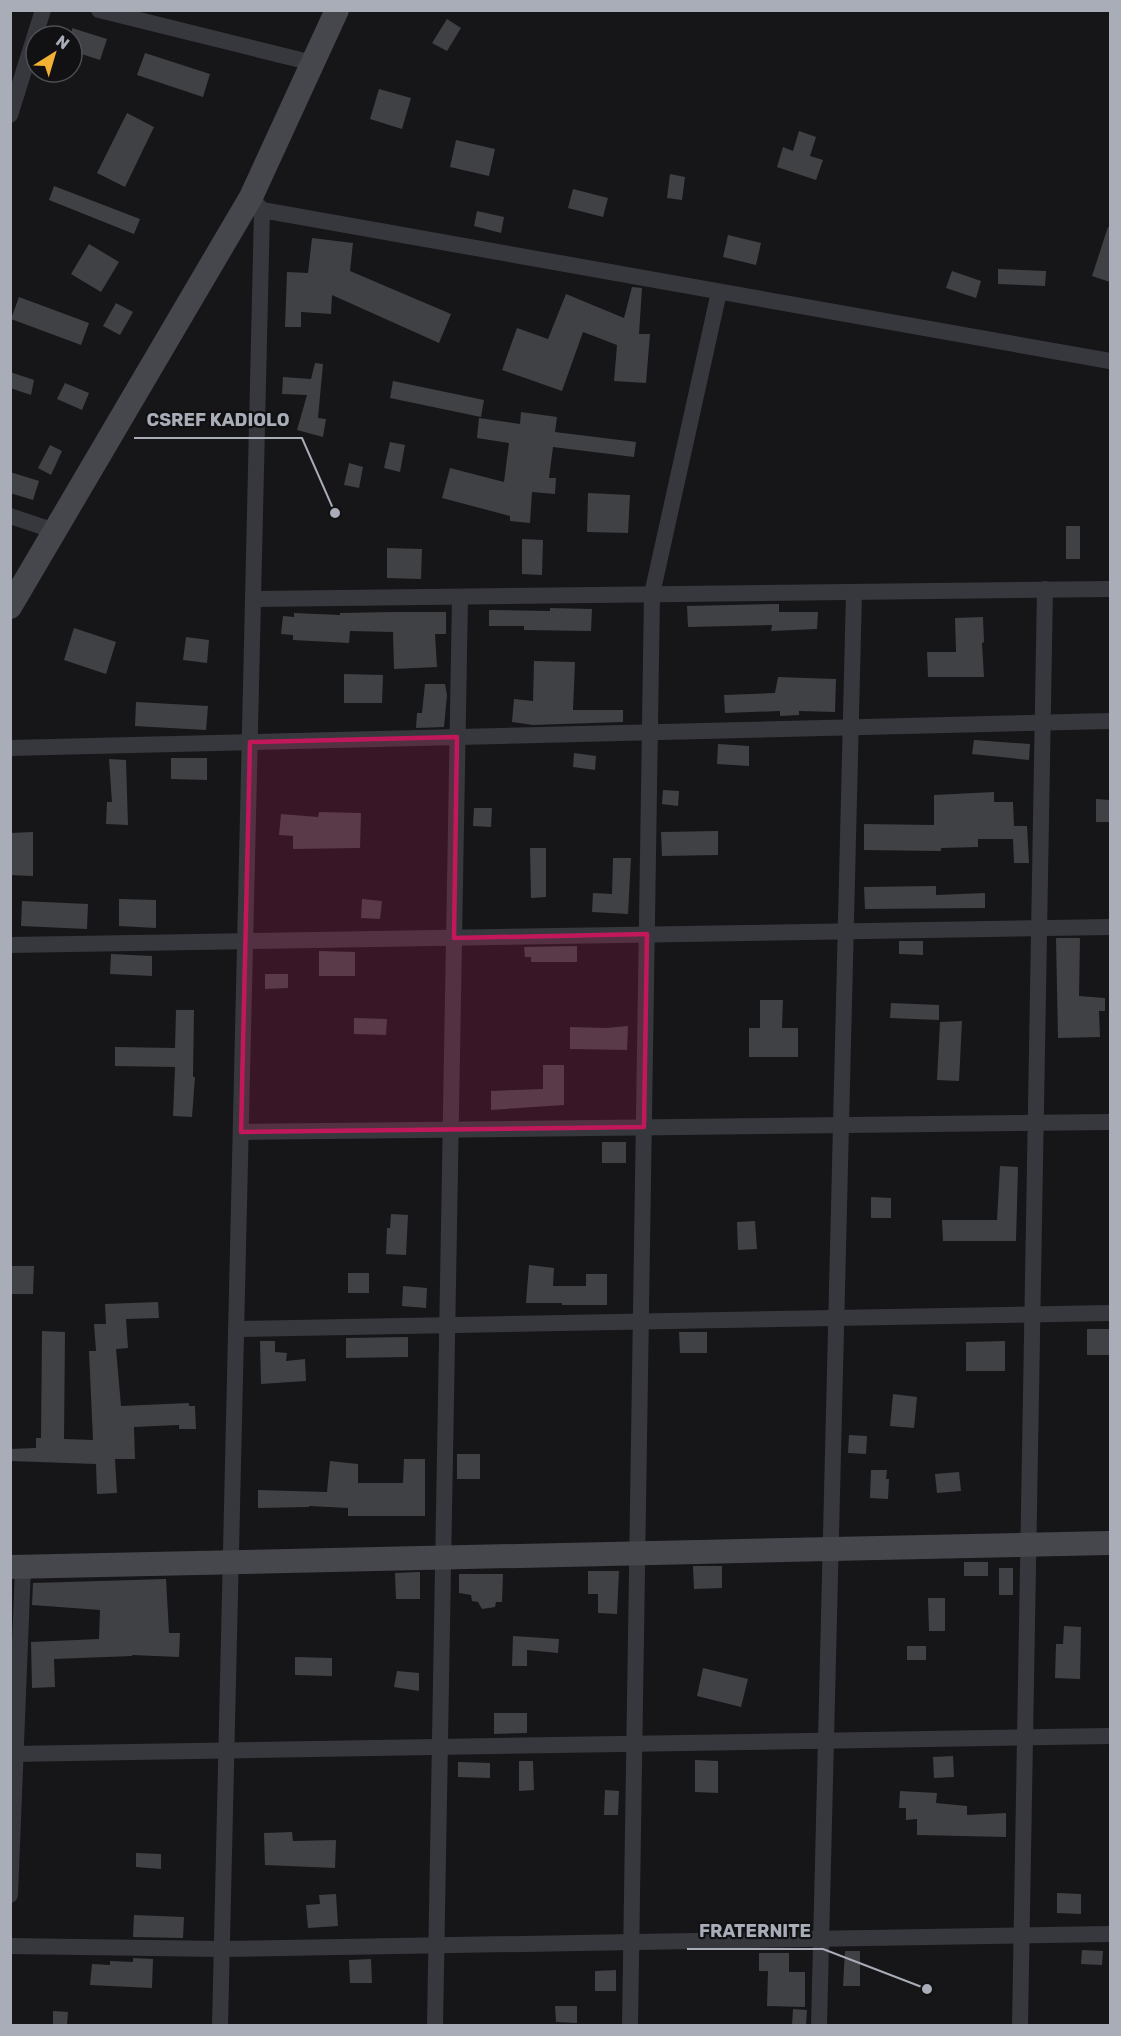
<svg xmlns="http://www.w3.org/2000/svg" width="1121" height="2036" viewBox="0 0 1121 2036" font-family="Rubik,sans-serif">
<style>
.building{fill:#404145}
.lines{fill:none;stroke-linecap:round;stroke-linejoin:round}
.street{stroke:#37383d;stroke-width:16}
.secondary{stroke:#45474d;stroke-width:24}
.marked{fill:#c2185b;fill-opacity:0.2;stroke:#c2185b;stroke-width:4.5;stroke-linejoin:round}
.leader{fill:none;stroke:#a8adb8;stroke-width:2}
.callout-dot{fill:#a8adb8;stroke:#111113;stroke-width:2}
.callout-label{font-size:18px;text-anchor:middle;font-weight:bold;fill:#a8adb8;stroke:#111113;stroke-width:4.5;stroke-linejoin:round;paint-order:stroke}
</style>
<rect width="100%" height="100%" fill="#161618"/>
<g class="building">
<path d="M 447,19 L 461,28 L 447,51 L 432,43 Z"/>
<path d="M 72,28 L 107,39 L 100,60 L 72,51 Z"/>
<path d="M 145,53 L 210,74 L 203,97 L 137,75 Z"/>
<path d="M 379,89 L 411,98 L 402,129 L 370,119 Z"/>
<path d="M 127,113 L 154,127 L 125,187 L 97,173 Z"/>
<path d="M 799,131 L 816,137 L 810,156 L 823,160 L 816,180 L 777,167 L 783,147 L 793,151 Z"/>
<path d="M 456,140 L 495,149 L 489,176 L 450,167 Z"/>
<path d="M 670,174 L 685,177 L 682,200 L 667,198 Z"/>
<path d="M 54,186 L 140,219 L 134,234 L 49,200 Z"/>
<path d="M 573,189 L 608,198 L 603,217 L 568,208 Z"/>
<path d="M 477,211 L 504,217 L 501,233 L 474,226 Z"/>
<path d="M 1108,227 L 1110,227 L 1110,282 L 1092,276 Z"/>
<path d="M 728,235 L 761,243 L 756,265 L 723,257 Z"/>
<path d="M 312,238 L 353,243 L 350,271 L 451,314 L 439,343 L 332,295 L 331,314 L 301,312 L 301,327 L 285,327 L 287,272 L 308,273 Z"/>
<path d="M 89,244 L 119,262 L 101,292 L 71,274 Z"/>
<path d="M 998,269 L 1046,271 L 1045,286 L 998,284 Z"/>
<path d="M 952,271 L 981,281 L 976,298 L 946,288 Z"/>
<path d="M 632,287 L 642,288 L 639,334 L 650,334 L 646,383 L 614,381 L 617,345 L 583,332 L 562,391 L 502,370 L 517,328 L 548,339 L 566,294 L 624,318 Z"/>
<path d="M 19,297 L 89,323 L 81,345 L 11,319 Z"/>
<path d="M 116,303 L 133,312 L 120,335 L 103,326 Z"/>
<path d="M 315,363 L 323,364 L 318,418 L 326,419 L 323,437 L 297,430 L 307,395 L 282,394 L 283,377 L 311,379 Z"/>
<path d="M 10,372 L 34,380 L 31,395 L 10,388 Z"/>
<path d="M 393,381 L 484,400 L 481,417 L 390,398 Z"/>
<path d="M 65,383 L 89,393 L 82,410 L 57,399 Z"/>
<path d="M 521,412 L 557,417 L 555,432 L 636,442 L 634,457 L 553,447 L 549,478 L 556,478 L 555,494 L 532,492 L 530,523 L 510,521 L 510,516 L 442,498 L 450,468 L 504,482 L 509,443 L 477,438 L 479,418 L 520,424 Z"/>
<path d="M 390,442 L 405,445 L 400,472 L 384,468 Z"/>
<path d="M 50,445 L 62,451 L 51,475 L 38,468 Z"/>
<path d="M 349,463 L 363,467 L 359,488 L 344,485 Z"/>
<path d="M 10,472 L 39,481 L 33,500 L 10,493 Z"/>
<path d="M 588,493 L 630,495 L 628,533 L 587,532 Z"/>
<rect x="1066" y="526" width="14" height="33"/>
<path d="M 522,539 L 543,540 L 542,575 L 522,574 Z"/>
<path d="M 387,548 L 422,549 L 421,579 L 387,578 Z"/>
<path d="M 779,604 L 779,612 L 818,612 L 817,629 L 771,631 L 772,625 L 688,627 L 687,606 Z"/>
<path d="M 550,608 L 592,609 L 591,631 L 524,630 L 524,626 L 489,626 L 489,610 L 550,611 Z"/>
<path d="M 393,612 L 446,612 L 446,634 L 435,634 L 437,667 L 394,669 L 393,632 L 350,631 L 349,643 L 293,640 L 293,635 L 281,634 L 283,616 L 294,617 L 294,613 L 340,615 L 340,613 Z"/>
<path d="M 983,617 L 984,642 L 982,643 L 984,677 L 928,677 L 927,652 L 956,652 L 955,618 Z"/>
<path d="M 74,628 L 116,642 L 106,674 L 64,660 Z"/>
<path d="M 186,637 L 209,640 L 207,663 L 183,660 Z"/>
<path d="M 534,661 L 575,662 L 573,710 L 623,710 L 623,722 L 533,725 L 512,722 L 514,699 L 533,701 Z"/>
<path d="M 344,674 L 383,675 L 382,703 L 344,703 Z"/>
<path d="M 778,677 L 836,679 L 835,712 L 799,711 L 799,715 L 780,716 L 780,711 L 725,713 L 724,695 L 775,693 Z"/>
<path d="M 425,684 L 445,684 L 447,695 L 444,727 L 416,728 L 417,713 L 422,713 Z"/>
<path d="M 136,702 L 208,706 L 206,730 L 135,726 Z"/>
<path d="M 974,740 L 1030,744 L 1029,760 L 972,754 Z"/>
<path d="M 718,744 L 749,746 L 749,766 L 717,764 Z"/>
<path d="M 574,753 L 596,756 L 595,770 L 573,767 Z"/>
<path d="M 171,758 L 207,758 L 207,780 L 171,779 Z"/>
<path d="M 109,759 L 126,760 L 128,825 L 106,824 L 107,802 L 112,802 Z"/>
<path d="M 663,790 L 679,791 L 678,806 L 662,804 Z"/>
<path d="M 994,792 L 994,802 L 1013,802 L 1014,826 L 1027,826 L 1029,863 L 1014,863 L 1013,839 L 978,839 L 978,847 L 941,848 L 941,851 L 864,850 L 864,824 L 934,825 L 934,795 Z"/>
<path d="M 1096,799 L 1110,800 L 1110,822 L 1096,822 Z"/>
<path d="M 474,808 L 492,808 L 491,827 L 473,826 Z"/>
<path d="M 319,812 L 361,813 L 360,848 L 293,849 L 293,836 L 279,835 L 281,814 L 318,817 Z"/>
<path d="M 718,831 L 718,855 L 662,856 L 661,832 Z"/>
<path d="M 33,832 L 33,876 L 10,875 L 10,833 Z"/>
<path d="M 530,848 L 546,848 L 546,897 L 531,898 Z"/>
<path d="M 613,858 L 631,858 L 628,914 L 592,912 L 593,893 L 612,894 Z"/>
<path d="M 936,886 L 936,895 L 985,893 L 985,908 L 865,909 L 864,887 Z"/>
<path d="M 119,899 L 156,900 L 156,928 L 119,926 Z"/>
<path d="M 362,899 L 382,901 L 380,919 L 361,918 Z"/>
<path d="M 22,901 L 88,904 L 87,929 L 21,926 Z"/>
<path d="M 1056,938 L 1080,938 L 1079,996 L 1105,998 L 1105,1011 L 1099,1011 L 1100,1037 L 1058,1038 Z"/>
<path d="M 899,941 L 923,941 L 923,955 L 899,954 Z"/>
<path d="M 577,946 L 577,962 L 531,962 L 531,957 L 525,957 L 524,947 Z"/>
<path d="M 319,951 L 355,952 L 355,976 L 319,976 Z"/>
<path d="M 111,954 L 152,956 L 152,976 L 110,974 Z"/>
<path d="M 265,974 L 288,974 L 288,988 L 265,989 Z"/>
<path d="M 760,1000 L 783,1000 L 782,1028 L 798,1028 L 798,1057 L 749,1057 L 749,1028 L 760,1028 Z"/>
<path d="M 891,1003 L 939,1005 L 939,1020 L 890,1018 Z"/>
<path d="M 176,1010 L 194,1010 L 193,1077 L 195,1077 L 192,1117 L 173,1116 L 175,1067 L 115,1066 L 115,1047 L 175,1048 Z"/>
<path d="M 354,1018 L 387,1019 L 386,1035 L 354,1034 Z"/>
<path d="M 962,1021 L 959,1081 L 937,1080 L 940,1022 Z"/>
<path d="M 628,1026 L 627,1050 L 570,1049 L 570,1027 L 606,1028 Z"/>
<path d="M 543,1065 L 564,1065 L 564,1105 L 491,1110 L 491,1091 L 543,1089 Z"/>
<rect x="602" y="1142" width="24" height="21"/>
<path d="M 1000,1166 L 1018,1167 L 1016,1241 L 943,1241 L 942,1220 L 997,1220 Z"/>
<path d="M 871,1197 L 891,1198 L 891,1218 L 871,1218 Z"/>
<path d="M 391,1214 L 408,1215 L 406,1255 L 386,1254 L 387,1228 L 390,1228 Z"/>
<path d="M 755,1221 L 757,1249 L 738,1250 L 737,1222 Z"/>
<path d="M 529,1265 L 554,1268 L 553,1286 L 586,1286 L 586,1274 L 607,1274 L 607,1305 L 562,1305 L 562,1303 L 526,1303 Z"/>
<path d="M 10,1266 L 34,1266 L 33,1294 L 10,1294 Z"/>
<rect x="348" y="1273" width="21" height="20"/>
<path d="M 403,1286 L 427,1288 L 426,1308 L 402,1306 Z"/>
<path d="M 158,1302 L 159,1318 L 126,1319 L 128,1348 L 116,1349 L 121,1406 L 189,1403 L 189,1406 L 195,1406 L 196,1429 L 179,1429 L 179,1425 L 134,1427 L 135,1459 L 115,1459 L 117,1493 L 97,1494 L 96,1464 L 10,1461 L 10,1449 L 36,1448 L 36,1438 L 41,1438 L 42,1331 L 65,1332 L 64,1439 L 93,1440 L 89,1351 L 96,1351 L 94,1324 L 106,1324 L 105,1304 Z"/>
<rect x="1087" y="1329" width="23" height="26"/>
<path d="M 679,1332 L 707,1332 L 707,1353 L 680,1353 Z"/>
<path d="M 408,1337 L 408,1357 L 346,1358 L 346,1338 Z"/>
<path d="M 260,1341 L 275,1341 L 275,1352 L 287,1353 L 286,1361 L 305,1359 L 306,1381 L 261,1384 Z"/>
<path d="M 1005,1341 L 1005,1371 L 966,1371 L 966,1342 Z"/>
<path d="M 893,1394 L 917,1397 L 914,1428 L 890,1426 Z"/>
<path d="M 849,1435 L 867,1436 L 866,1454 L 848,1453 Z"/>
<rect x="457" y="1454" width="23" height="25"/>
<path d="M 404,1459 L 425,1459 L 425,1516 L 348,1516 L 348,1508 L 309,1506 L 309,1507 L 258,1508 L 258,1490 L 327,1492 L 330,1461 L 358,1464 L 358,1483 L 403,1483 Z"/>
<path d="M 871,1470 L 887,1470 L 886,1479 L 889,1479 L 888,1499 L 870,1498 Z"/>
<path d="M 959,1472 L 961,1491 L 937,1493 L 935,1474 Z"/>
<rect x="964" y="1562" width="24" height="14"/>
<path d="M 693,1566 L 722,1566 L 722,1588 L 694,1589 Z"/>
<rect x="999" y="1568" width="14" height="27"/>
<path d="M 588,1571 L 619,1571 L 617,1614 L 598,1613 L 598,1594 L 588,1594 Z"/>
<path d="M 420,1572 L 420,1599 L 396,1599 L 395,1573 Z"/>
<path d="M 459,1574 L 503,1574 L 502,1602 L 496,1602 L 495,1607 L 482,1609 L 478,1602 L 472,1601 L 471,1595 L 459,1593 Z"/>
<path d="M 166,1579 L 169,1633 L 180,1633 L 179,1657 L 132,1655 L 132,1656 L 54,1659 L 55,1687 L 32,1688 L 31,1642 L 99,1639 L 100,1610 L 32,1605 L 33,1583 Z"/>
<path d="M 928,1598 L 945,1598 L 945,1631 L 929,1631 Z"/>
<path d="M 1064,1626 L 1081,1627 L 1080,1679 L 1055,1678 L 1056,1644 L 1063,1644 Z"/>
<path d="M 513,1636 L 559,1639 L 558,1653 L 527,1650 L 527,1666 L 512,1666 Z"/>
<rect x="907" y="1646" width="19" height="14"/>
<path d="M 295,1657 L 332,1658 L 332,1676 L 295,1675 Z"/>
<path d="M 703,1668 L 748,1679 L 741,1707 L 697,1696 Z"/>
<path d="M 397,1671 L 419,1673 L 419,1691 L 394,1687 Z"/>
<path d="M 494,1713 L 527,1713 L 527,1733 L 494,1734 Z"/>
<path d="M 953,1756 L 954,1777 L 934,1778 L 933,1757 Z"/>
<path d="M 695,1760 L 718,1761 L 718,1793 L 695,1792 Z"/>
<path d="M 519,1761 L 533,1761 L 534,1790 L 519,1791 Z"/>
<path d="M 458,1762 L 490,1763 L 490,1778 L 458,1777 Z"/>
<path d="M 605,1790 L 619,1791 L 618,1815 L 604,1815 Z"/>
<path d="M 900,1791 L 937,1793 L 936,1803 L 967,1806 L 967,1815 L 1006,1813 L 1006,1837 L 917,1835 L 917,1819 L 906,1820 L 906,1808 L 899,1808 Z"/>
<path d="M 292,1832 L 293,1841 L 336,1840 L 335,1868 L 265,1865 L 264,1833 Z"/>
<path d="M 136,1853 L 161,1854 L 161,1869 L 136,1867 Z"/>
<path d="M 1057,1893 L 1081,1894 L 1081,1914 L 1057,1913 Z"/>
<path d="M 336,1894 L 338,1926 L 308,1928 L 306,1905 L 320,1904 L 319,1895 Z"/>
<path d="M 134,1915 L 184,1917 L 183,1938 L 133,1937 Z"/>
<path d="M 1082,1950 L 1103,1951 L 1102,1965 L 1081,1964 Z"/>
<path d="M 845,1951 L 860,1951 L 860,1986 L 843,1986 Z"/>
<path d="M 759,1953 L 789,1953 L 789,1972 L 805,1972 L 805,2007 L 767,2006 L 768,1971 L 759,1971 Z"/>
<path d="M 133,1958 L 153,1959 L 152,1988 L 90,1985 L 92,1964 L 110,1965 L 110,1961 L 133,1962 Z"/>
<path d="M 371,1959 L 372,1983 L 350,1983 L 349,1960 Z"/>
<path d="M 616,1970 L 616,1991 L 595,1991 L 595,1971 Z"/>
<path d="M 555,2006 L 577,2006 L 577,2023 L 556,2022 Z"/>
<path d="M 793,2009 L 807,2010 L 806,2025 L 792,2025 Z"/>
<path d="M 53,2011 L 68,2012 L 67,2025 L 53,2025 Z"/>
</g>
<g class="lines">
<g class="street">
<path d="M 99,10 L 313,63"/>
<path d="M 10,115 L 43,10"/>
<path d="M 255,202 L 262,210 L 1110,361"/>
<path d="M 10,516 L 55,531"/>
<path d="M 253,599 L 1110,589"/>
<path d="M 10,748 L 1110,721"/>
<path d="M 10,945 L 1110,927"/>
<path d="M 241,1132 L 1110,1122"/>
<path d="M 236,1329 L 1110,1313"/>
<path d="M 10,1754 L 1110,1736"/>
<path d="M 10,1895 L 23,1567"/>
<path d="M 10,1946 L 221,1949 L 1110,1934"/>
<path d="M 220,2026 L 262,210"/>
<path d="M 435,2026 L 460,597"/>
<path d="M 630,2026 L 652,594 L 719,292"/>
<path d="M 819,2026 L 854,592"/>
<path d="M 1020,2026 L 1045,589"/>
</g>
<g class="secondary">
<path d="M 10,607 L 251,197 L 337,10"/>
<path d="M 10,1567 L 1110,1543"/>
</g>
</g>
<path class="marked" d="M 457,737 L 454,938 L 647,934 L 644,1127 L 241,1132 L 250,742 Z"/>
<path class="leader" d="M335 513L302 438H134M927 1989L823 1949H687"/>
<g class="callout-dot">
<circle cx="335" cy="513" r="6"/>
<circle cx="927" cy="1989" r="6"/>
</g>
<g class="callout-label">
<text x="218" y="426">CSREF KADIOLO</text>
<text x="755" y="1937">FRATERNITE</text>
</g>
<rect width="1121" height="2036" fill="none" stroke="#a8adb8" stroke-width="24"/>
<g transform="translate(54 54) rotate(37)"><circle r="28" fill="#111113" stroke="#4d4f55" stroke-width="1.5"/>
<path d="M0-4.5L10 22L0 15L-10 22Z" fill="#f2b134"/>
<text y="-9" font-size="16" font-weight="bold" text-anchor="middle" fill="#a8adb8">N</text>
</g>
</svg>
